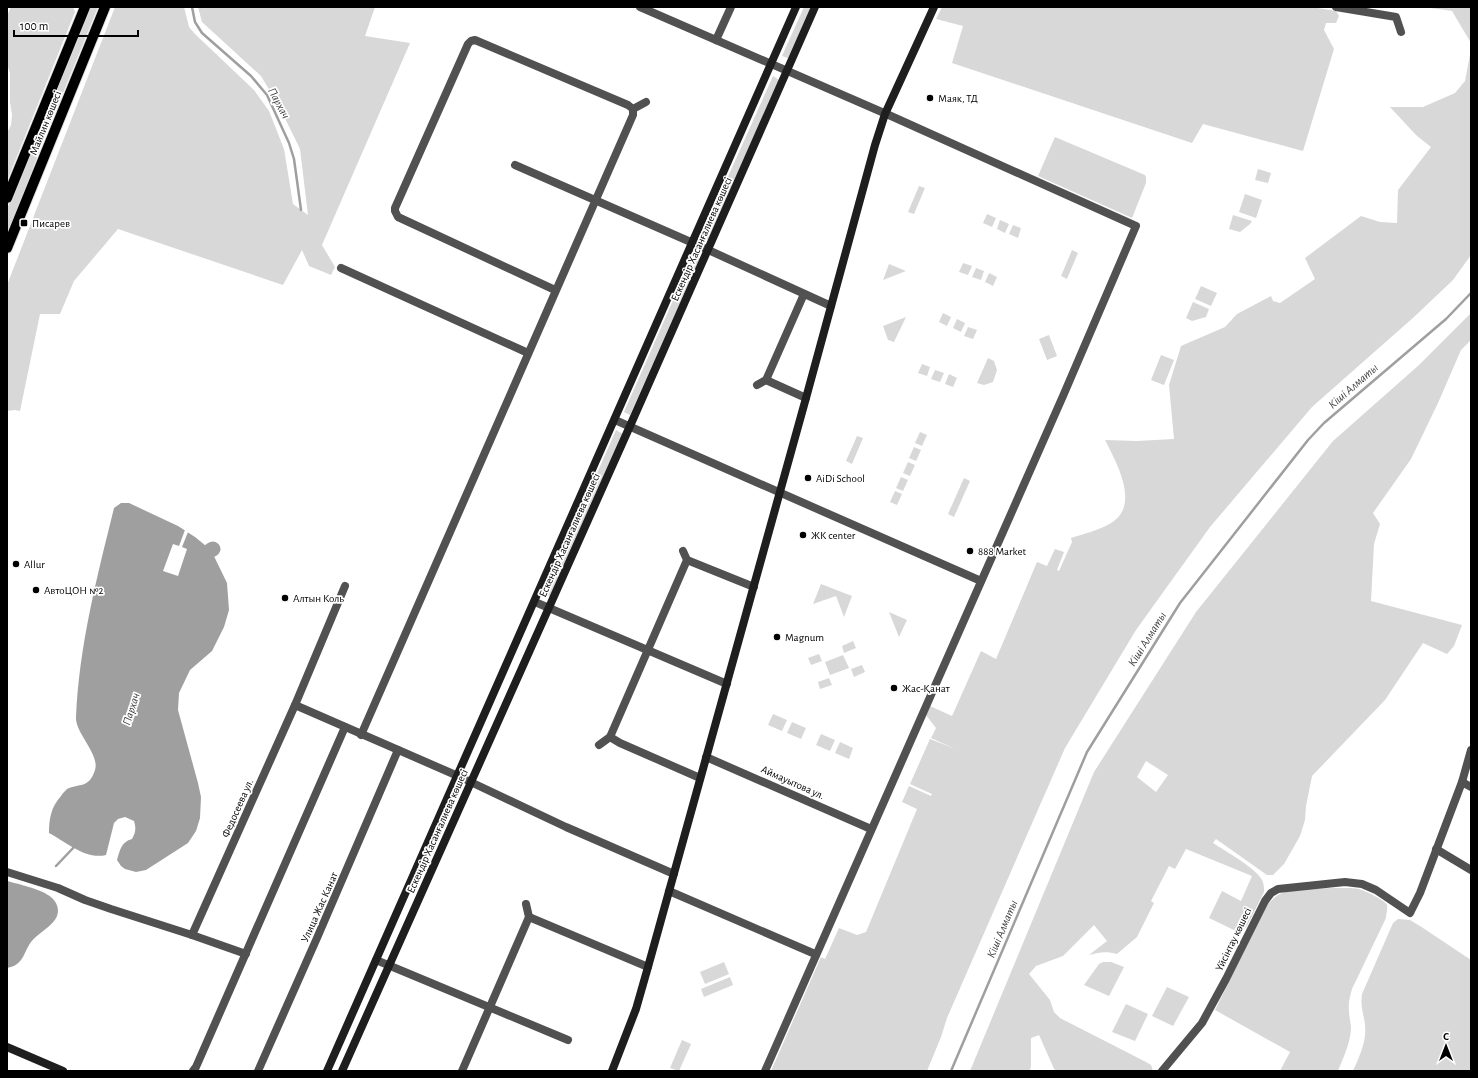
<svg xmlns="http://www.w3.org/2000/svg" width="1478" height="1078" viewBox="0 0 1478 1078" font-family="'Alegreya Sans',sans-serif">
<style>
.green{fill:#d8d8d8;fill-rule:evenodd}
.water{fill:#9f9f9f}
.pier{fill:#fff}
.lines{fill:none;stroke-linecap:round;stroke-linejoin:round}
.stream{stroke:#9f9f9f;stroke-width:2.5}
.river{stroke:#9f9f9f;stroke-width:15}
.primary-casing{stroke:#dbdbdb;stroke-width:12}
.street{stroke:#515151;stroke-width:8}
.secondary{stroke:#1e1e1e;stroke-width:8}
.primary{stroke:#000;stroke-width:10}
.poi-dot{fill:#000;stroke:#fff;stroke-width:1.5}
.labels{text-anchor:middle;stroke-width:3.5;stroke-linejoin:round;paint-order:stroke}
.poi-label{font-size:11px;fill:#000;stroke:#fff;text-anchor:start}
.street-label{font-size:11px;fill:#000;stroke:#fff}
.water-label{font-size:12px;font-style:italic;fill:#404040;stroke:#fff}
</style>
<rect width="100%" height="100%" fill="#fff"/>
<g class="green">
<path d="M 11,7 L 73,7 L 75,12 L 7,181 L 7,133 L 11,125 L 12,115 L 10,102 L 10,73 L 7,64 L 7,16 Z"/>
<path d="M 88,7 L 98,7 L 41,147 L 7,236 L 7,209 Z"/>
<path d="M 115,7 L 184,7 L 189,27 L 195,34 L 254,90 L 269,111 L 284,149 L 293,204 L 308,215 L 300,149 L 279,106 L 261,76 L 202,22 L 198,7 L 375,7 L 365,36 L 410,43 L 322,245 L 335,267 L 331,275 L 309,266 L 302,250 L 283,285 L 118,229 L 74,281 L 60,314 L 40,314 L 20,411 L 15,410 L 7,411 L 7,285 Z"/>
<path d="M 804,7 L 811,7 L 788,58 L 782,56 Z"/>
<path d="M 942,7 L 1311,7 L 1336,11 L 1339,16 L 1336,23 L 1326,23 L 1324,30 L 1334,49 L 1303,151 L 1203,124 L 1192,143 L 952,63 L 963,26 L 936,19 Z"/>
<path d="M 1424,7 L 1471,7 L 1471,43 L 1452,11 Z"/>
<path d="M 1471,49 L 1471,255 L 1453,280 L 1414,317 L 1312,407 L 1210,527 L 1136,630 L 1065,748 L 947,1018 L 941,1037 L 927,1071 L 771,1071 L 821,957 L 825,959 L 839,928 L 857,935 L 866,932 L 917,809 L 902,802 L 909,786 L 931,796 L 932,794 L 910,784 L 930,739 L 953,748 L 931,738 L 936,728 L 926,715 L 930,706 L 952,716 L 981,651 L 996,659 L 1037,562 L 1047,566 L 1055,549 L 1064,552 L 1057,570 L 1059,571 L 1072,542 L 1071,538 C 1083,534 1100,530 1111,523 C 1141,505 1116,462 1105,440 L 1137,441 L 1174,439 L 1169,385 L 1181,346 L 1225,327 L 1237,314 L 1271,296 L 1273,301 L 1280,303 L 1315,279 L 1305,258 L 1361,216 L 1380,222 L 1397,223 L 1398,190 L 1431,147 L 1416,135 L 1390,107 L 1423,107 L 1455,93 L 1465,81 Z"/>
<path d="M 773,76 L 779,80 L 708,240 L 701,237 Z"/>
<path d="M 1055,137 L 1145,175 L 1146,177 L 1146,183 L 1132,218 L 1038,176 Z"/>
<path d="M 1258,169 L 1271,173 L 1268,183 L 1255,180 Z"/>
<path d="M 919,186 L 925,188 L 914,214 L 908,212 Z"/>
<path d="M 1245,194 L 1262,200 L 1256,218 L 1239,212 Z"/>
<path d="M 987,214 L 996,218 L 992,227 L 983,223 Z"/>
<path d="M 1233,215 L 1252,221 L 1250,224 L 1240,232 L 1229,229 Z"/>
<path d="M 1000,220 L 1009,224 L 1005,233 L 997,229 Z"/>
<path d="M 1013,225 L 1021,228 L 1018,238 L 1009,234 Z"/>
<path d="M 1072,250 L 1078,253 L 1067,279 L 1061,276 Z"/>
<path d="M 693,255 L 700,258 L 630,415 L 624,412 Z"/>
<path d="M 963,263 L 972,266 L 968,275 L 959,272 Z"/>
<path d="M 889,264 L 906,271 L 883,280 Z"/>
<path d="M 976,268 L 984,271 L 981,280 L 972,277 Z"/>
<path d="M 989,273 L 997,277 L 993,286 L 985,282 Z"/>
<path d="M 1201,286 L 1217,293 L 1211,306 L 1195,299 Z"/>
<path d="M 1193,302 L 1209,309 L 1206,317 L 1192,321 L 1186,318 Z"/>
<path d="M 943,313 L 951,317 L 947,326 L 939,322 Z"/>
<path d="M 1471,313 L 1471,340 L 1461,350 L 1438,403 L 1411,459 L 1373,513 L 1380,524 L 1374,544 L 1371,601 L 1462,625 L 1454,646 L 1447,654 L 1423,643 L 1385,700 L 1312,776 L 1306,806 L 1305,820 L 1300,836 L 1284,864 L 1273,875 L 1267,875 L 1216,839 L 1213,843 C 1225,851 1256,868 1262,880 C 1264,884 1264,888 1264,892 L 1247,926 L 1241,932 L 1238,932 L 1209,918 L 1222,891 L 1241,901 L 1252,876 L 1186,849 L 1175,869 L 1169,866 L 1151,901 L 1154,903 L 1137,937 L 1117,954 C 1107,951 1099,952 1089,955 L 1107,941 L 1094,925 L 1063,956 L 1036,966 L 1029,974 L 1050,1000 L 1054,1012 L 1060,1018 L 1146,1062 L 1151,1065 L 1153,1071 L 1055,1071 L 1039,1035 L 1031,1038 L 1031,1065 L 1030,1071 L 970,1071 L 1094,772 L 1196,612 L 1333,441 L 1419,365 ZM 1146,761 L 1168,775 L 1156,792 L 1137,777 Z"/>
<path d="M 906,317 L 894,342 L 888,340 L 883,326 Z"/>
<path d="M 957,319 L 965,323 L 961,332 L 953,328 Z"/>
<path d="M 968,327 L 977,330 L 973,339 L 964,336 Z"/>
<path d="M 1049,335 L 1057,356 L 1047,360 L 1039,339 Z"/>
<path d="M 1161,355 L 1174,360 L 1164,385 L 1151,380 Z"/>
<path d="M 988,358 L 994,361 L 997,370 L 993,382 L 984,385 L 977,383 Z"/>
<path d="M 922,364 L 930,367 L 927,376 L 918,373 Z"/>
<path d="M 935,370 L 944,373 L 940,382 L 931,379 Z"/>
<path d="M 949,374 L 957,378 L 953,387 L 945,384 Z"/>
<path d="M 616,430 L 623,434 L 551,597 L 544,594 Z"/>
<path d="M 920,432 L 927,435 L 922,446 L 915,443 Z"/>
<path d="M 857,436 L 863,438 L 852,464 L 846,461 Z"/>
<path d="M 914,447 L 921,450 L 916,461 L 909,458 Z"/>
<path d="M 908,462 L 915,465 L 910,476 L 903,473 Z"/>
<path d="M 901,477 L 908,480 L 903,491 L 896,488 Z"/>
<path d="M 964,478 L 970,481 L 954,517 L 948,514 Z"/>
<path d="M 895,491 L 902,494 L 897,505 L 890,502 Z"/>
<path d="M 821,584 L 852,596 L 844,617 L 836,596 L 813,604 Z"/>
<path d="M 889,612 L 907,620 L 899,637 Z"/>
<path d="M 853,641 L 856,648 L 844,653 L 842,646 Z"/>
<path d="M 819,654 L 822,661 L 811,665 L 808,658 Z"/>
<path d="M 843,655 L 849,668 L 830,675 L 825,662 Z"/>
<path d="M 862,665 L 865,672 L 854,677 L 851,669 Z"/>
<path d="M 829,678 L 832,685 L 820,689 L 818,682 Z"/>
<path d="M 773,714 L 787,720 L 782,731 L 768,725 Z"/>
<path d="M 792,722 L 806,728 L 801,739 L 787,733 Z"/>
<path d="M 821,734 L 835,740 L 830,751 L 816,745 Z"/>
<path d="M 840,742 L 853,748 L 849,759 L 835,753 Z"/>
<path d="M 1347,888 C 1351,888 1355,888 1359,889 C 1365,891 1385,900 1387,905 C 1388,909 1386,914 1386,918 L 1352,989 C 1350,996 1348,1003 1349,1011 C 1349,1017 1351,1023 1351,1029 C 1350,1044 1343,1058 1338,1071 L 1280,1071 L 1290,1052 L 1215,1010 L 1268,904 C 1272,900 1275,897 1280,894 C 1292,888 1332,888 1347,888 Z"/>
<path d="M 1398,919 L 1410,920 L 1420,926 L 1471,960 L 1471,1071 L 1353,1071 C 1359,1057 1367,1041 1365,1025 C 1364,1014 1360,1007 1362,994 L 1393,923 Z"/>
<path d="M 724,962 L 729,974 L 705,984 L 700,972 Z"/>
<path d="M 1103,962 L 1111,962 L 1124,967 L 1109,996 L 1084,985 L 1099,964 Z"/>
<path d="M 730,977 L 733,985 L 704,997 L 701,989 Z"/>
<path d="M 1167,987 L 1189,997 L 1173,1026 L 1152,1016 Z"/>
<path d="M 1126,1004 L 1148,1014 L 1135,1041 L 1112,1032 Z"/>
<path d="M 682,1040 L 691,1044 L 679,1071 L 670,1068 Z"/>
</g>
<g class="water">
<path d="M 121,503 L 129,503 L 178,526 L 195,537 L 211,550 L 227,583 L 229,610 L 224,627 L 212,651 L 190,670 L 179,693 L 178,710 L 198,783 L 201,797 L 200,818 L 196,831 L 188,843 L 146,870 L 136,872 L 125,869 L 121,866 L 117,860 C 120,850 121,842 132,839 C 136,832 136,828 134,821 L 125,817 L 118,819 L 114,823 L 106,855 C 86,860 66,842 49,833 C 49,819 51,807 61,796 C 62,794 65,791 67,789 C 79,783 89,789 95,770 C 100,754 75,733 76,717 C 79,646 97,577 114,508 Z"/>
<path d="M 7,881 C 18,884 40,889 48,895 C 57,900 62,912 54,921 C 48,929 37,934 31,942 C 23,953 24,965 7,968 Z"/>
</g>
<path class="pier" d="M 185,530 L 188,532 L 182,547 L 187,549 L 178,576 L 163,571 L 173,544 L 179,546 Z"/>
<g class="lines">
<g class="stream">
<path d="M 192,7 L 195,22 L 202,33 L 251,76 L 267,95 L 289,143 L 294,159 L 301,210"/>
<path d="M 56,866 L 76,845"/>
<path d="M 951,1071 L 1087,752 L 1180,603 L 1308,440 L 1324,423 L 1446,319 L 1471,293"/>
</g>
<path class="river" d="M 211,550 L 213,549"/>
<g class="primary-casing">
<g id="primary">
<path d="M 7,198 L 85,7"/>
<path d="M 7,248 L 105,7"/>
</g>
</g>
<g class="street">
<path d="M 640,7 L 891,116 L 1136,226 L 1063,396 L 765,1071"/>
<path d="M 1336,7 L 1396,17 L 1401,32"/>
<path d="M 716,40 L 731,7"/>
<path d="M 633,109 L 646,102"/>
<path d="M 515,165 L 693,243 L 831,306"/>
<path d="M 341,268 L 528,353"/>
<path d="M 766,380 L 806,398"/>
<path d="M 757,385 L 766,380 L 804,294"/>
<path d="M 615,420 L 981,581"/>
<path d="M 687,560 L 754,587"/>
<path d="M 535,602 L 727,684"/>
<path d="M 295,705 L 458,776 L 566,827 L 674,874"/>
<path d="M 361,735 L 633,115 L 633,109 L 628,105 L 475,40 L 471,41 L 468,44 L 395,208 L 395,211 L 398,217 L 555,290"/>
<path d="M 610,737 L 620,743 L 700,778"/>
<path d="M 599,745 L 610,737 L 687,560 L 683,551"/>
<path d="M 706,757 L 871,829"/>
<path d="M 1462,782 L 1471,750"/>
<path d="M 1436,849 L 1471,870"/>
<path d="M 7,872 L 58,888 L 85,900 L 111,909 L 192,935 L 295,705 L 345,586"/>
<path d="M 669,891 L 815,954"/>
<path d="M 529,917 L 648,967"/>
<path d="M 192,935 L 246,954"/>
<path d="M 376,960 L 568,1040"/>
<path d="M 193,1071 L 196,1067 L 345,727"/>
<path d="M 258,1071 L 317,938 L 398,750"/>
<path d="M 462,1071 L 529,917 L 526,904"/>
<path d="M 1162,1071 L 1202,1023 L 1226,979 L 1265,901 L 1271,893 L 1278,889 L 1345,882 L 1362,884 L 1376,890 L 1410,913 L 1420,893 L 1462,782 L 1471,787"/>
</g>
<g class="secondary">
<path d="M 7,1047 L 63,1071"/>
<path d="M 327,1071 L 796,7"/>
<path d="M 342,1071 L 630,426 L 815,7"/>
<path d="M 612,1071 L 636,1009 L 648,967 L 806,398 L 875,145 L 885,114 L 934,7"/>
</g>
<use href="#primary" class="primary"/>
</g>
<g class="poi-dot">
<circle cx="930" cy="98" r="4"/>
<rect x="20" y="219" width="8" height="8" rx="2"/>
<circle cx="808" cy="478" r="4"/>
<circle cx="803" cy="535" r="4"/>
<circle cx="970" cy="551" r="4"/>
<circle cx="16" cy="564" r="4"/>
<circle cx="36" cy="590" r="4"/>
<circle cx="285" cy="598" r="4"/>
<circle cx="777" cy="637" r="4"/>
<circle cx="894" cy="688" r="4"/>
</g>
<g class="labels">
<g class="poi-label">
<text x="938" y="102">Маяк, ТД</text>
<text x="32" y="227">Писарев</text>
<text x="816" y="482">AiDi School</text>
<text x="811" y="539">ЖК center</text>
<text x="978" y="555">888 Market</text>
<text x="24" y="568">Allur</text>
<text x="44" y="594">АвтоЦОН №2</text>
<text x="293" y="602">Алтын Коль</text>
<text x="785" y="641">Magnum</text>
<text x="902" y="692">Жас-Қанат</text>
</g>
<g class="street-label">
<text transform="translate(45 123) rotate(-68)" y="4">Майлин көшесі</text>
<text transform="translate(701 239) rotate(-66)" y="4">Ескендір Хасанғалиева көшесі</text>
<text transform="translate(569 535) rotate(-66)" y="4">Ескендір Хасанғалиева көшесі</text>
<text transform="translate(793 782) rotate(24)" y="4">Аймауытова ул.</text>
<text transform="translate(237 808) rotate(-66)" y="4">Федосеева ул.</text>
<text transform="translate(437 831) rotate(-66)" y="4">Ескендір Хасанғалиева көшесі</text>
<text transform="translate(319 907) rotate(-66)" y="4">Улица Жас Канат</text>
<text transform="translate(1233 939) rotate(-64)" y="4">Үйсінтау көшесі</text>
</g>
<g class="water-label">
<text transform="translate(279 103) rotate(62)" y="4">Пархач</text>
<text transform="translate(1353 386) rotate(-41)" y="4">Кіші Алматы</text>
<text transform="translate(1147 639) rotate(-58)" y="4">Кіші Алматы</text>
<text transform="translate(131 709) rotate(-72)" y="4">Пархач</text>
<text transform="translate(1002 929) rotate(-67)" y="4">Кіші Алматы</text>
</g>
</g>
<rect width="1478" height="1078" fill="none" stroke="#000000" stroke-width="16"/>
<g transform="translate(1446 1046)" stroke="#ffffff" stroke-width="3" paint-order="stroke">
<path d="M0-3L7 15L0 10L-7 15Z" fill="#000000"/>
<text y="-6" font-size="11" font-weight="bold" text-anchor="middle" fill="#000000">С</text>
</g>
<path d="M14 30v6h124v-6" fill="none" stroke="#000000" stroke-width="2"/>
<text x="20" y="30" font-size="12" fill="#000000" stroke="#ffffff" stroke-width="3" paint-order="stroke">100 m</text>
</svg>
